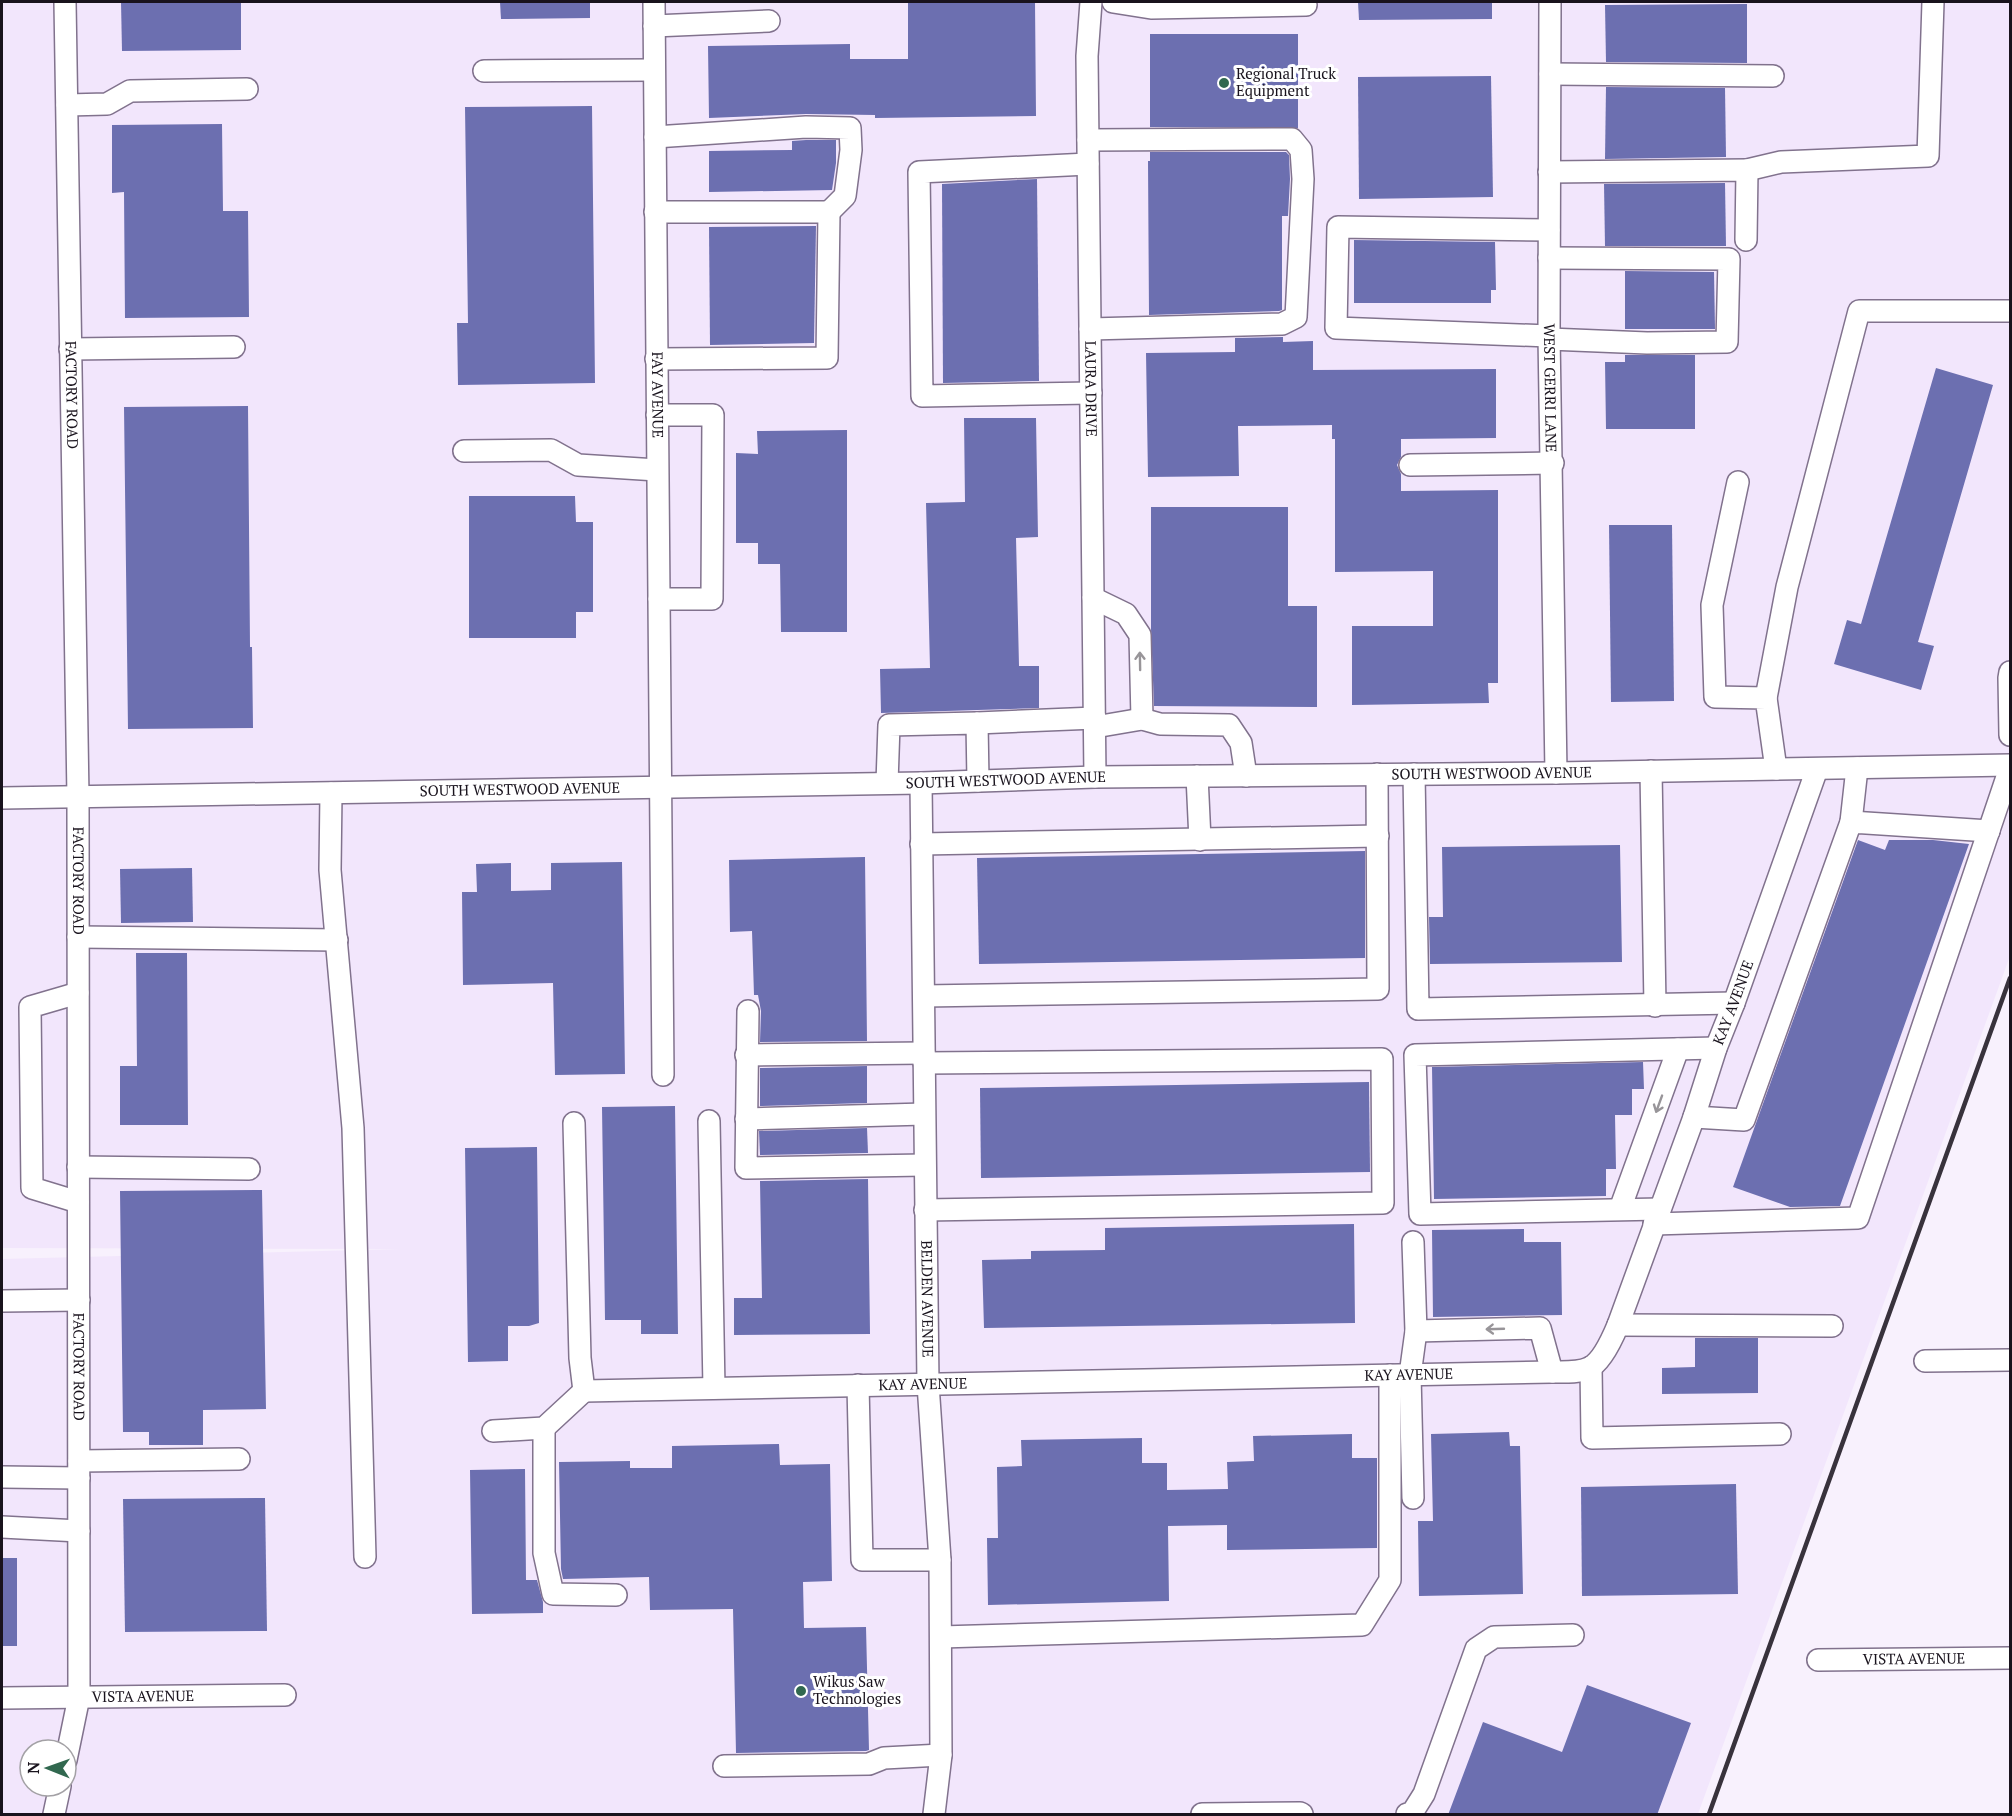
<svg xmlns="http://www.w3.org/2000/svg" width="2012" height="1816" viewBox="0 0 2012 1816" font-family="'PT Serif',serif">
<style>
.built{fill:#f2e6fc;fill-rule:evenodd}
.building{fill:#6c6fb0}
.lines{fill:none;stroke-linecap:round;stroke-linejoin:round}
.minor-casing{stroke:#81728d;stroke-width:24}
.minor{stroke:#fff;stroke-width:21}
.rail{stroke:#38323c;stroke-width:4.5}
.oneway{stroke:#989599}
.poi-dot{fill:#31684f;stroke:#fff;stroke-width:2}
.labels{text-anchor:middle;stroke-width:6;stroke-linejoin:round;paint-order:stroke}
.poi-label{font-size:15px;fill:#19131d;stroke:#fff;text-anchor:start}
.street-label{font-size:15px;fill:#19131d;stroke:#fff}
</style>
<rect width="100%" height="100%" fill="#f8f1fd"/>
<path class="built" d="M 2,2 L 2010,2 L 2010,956 L 1698,1814 L 2,1814 L 2,1259 L 400,1249 L 2,1248 ZM 30,1750 L 66,1750 L 66,1786 L 30,1786 Z"/>
<g class="building">
<path d="M 121,2 L 241,2 L 241,50 L 122,51 Z"/>
<path d="M 500,2 L 590,2 L 590,18 L 501,19 Z"/>
<path d="M 908,2 L 1035,2 L 1036,116 L 875,118 L 875,115 L 806,114 L 709,118 L 708,46 L 850,44 L 850,59 L 908,59 Z"/>
<path d="M 1358,2 L 1492,2 L 1492,19 L 1359,20 Z"/>
<path d="M 1747,4 L 1747,63 L 1606,62 L 1605,5 Z"/>
<path d="M 1150,34 L 1298,34 L 1298,128 L 1150,127 Z"/>
<path d="M 1491,76 L 1493,197 L 1359,199 L 1358,77 Z"/>
<path d="M 1606,87 L 1725,88 L 1726,157 L 1605,159 Z"/>
<path d="M 592,106 L 595,383 L 458,385 L 457,323 L 468,323 L 465,107 Z"/>
<path d="M 222,124 L 223,211 L 248,211 L 249,317 L 125,318 L 124,192 L 112,193 L 112,125 Z"/>
<path d="M 806,140 L 836,140 L 836,163 L 832,190 L 709,192 L 709,151 L 792,150 L 792,141 Z"/>
<path d="M 1150,152 L 1286,152 L 1289,155 L 1290,179 L 1288,216 L 1282,216 L 1282,310 L 1279,311 L 1149,315 L 1148,161 L 1150,161 Z"/>
<path d="M 1037,179 L 1039,381 L 943,383 L 942,184 Z"/>
<path d="M 1725,183 L 1726,246 L 1605,246 L 1604,184 Z"/>
<path d="M 816,226 L 814,343 L 710,345 L 709,227 Z"/>
<path d="M 1354,240 L 1495,242 L 1496,290 L 1491,290 L 1491,303 L 1354,303 Z"/>
<path d="M 1625,271 L 1714,272 L 1715,329 L 1625,329 Z"/>
<path d="M 1283,337 L 1283,342 L 1313,341 L 1313,370 L 1496,369 L 1496,438 L 1401,439 L 1401,457 L 1397,465 L 1401,474 L 1401,491 L 1498,490 L 1498,683 L 1488,683 L 1489,703 L 1352,705 L 1352,626 L 1433,626 L 1433,571 L 1335,572 L 1335,439 L 1332,439 L 1332,425 L 1238,426 L 1239,476 L 1148,477 L 1146,353 L 1235,352 L 1235,338 Z"/>
<path d="M 1625,355 L 1695,355 L 1695,429 L 1606,429 L 1605,362 L 1625,362 Z"/>
<path d="M 1936,368 L 1993,385 L 1918,642 L 1934,646 L 1921,690 L 1834,664 L 1847,620 L 1861,624 Z"/>
<path d="M 248,406 L 250,647 L 252,647 L 253,728 L 128,729 L 124,407 Z"/>
<path d="M 964,418 L 1036,418 L 1038,537 L 1016,538 L 1019,666 L 1039,666 L 1039,708 L 881,713 L 880,669 L 930,668 L 926,503 L 965,502 Z"/>
<path d="M 847,430 L 847,632 L 781,632 L 780,564 L 758,564 L 758,543 L 736,543 L 736,453 L 758,454 L 757,431 Z"/>
<path d="M 469,496 L 575,496 L 576,522 L 593,522 L 593,612 L 576,612 L 576,638 L 469,638 Z"/>
<path d="M 1151,507 L 1288,507 L 1288,606 L 1317,606 L 1317,707 L 1154,706 L 1151,629 Z"/>
<path d="M 1609,525 L 1672,525 L 1674,701 L 1611,702 Z"/>
<path d="M 1858,840 L 1885,850 L 1889,840 L 1933,840 L 1969,844 L 1840,1206 L 1790,1207 L 1733,1187 Z"/>
<path d="M 1620,845 L 1622,962 L 1430,964 L 1429,917 L 1443,917 L 1442,847 Z"/>
<path d="M 1365,851 L 1365,958 L 979,964 L 977,858 Z"/>
<path d="M 865,857 L 867,1041 L 760,1042 L 761,1011 L 758,995 L 754,995 L 752,931 L 730,932 L 729,860 Z"/>
<path d="M 622,862 L 625,1074 L 555,1075 L 553,983 L 463,985 L 462,892 L 477,892 L 476,864 L 511,863 L 511,891 L 551,890 L 551,863 Z"/>
<path d="M 192,868 L 193,922 L 121,923 L 120,869 Z"/>
<path d="M 136,953 L 187,953 L 188,1125 L 120,1125 L 120,1066 L 137,1066 Z"/>
<path d="M 1643,1062 L 1644,1089 L 1632,1089 L 1632,1115 L 1615,1115 L 1616,1169 L 1606,1169 L 1606,1196 L 1434,1199 L 1432,1067 Z"/>
<path d="M 867,1066 L 867,1103 L 760,1106 L 760,1068 Z"/>
<path d="M 1369,1082 L 1370,1172 L 981,1178 L 980,1088 Z"/>
<path d="M 675,1106 L 678,1334 L 641,1334 L 641,1320 L 605,1320 L 602,1107 Z"/>
<path d="M 867,1128 L 868,1153 L 760,1155 L 759,1131 Z"/>
<path d="M 537,1147 L 539,1323 L 529,1326 L 508,1326 L 508,1361 L 468,1362 L 465,1148 Z"/>
<path d="M 868,1179 L 870,1334 L 734,1335 L 734,1298 L 762,1298 L 760,1181 Z"/>
<path d="M 262,1190 L 266,1409 L 203,1410 L 203,1445 L 149,1445 L 149,1432 L 123,1432 L 120,1191 Z"/>
<path d="M 1354,1224 L 1355,1323 L 984,1328 L 982,1260 L 1031,1259 L 1031,1251 L 1105,1250 L 1105,1228 Z"/>
<path d="M 1524,1229 L 1524,1242 L 1561,1242 L 1562,1315 L 1433,1317 L 1432,1230 Z"/>
<path d="M 1695,1338 L 1758,1338 L 1758,1393 L 1662,1394 L 1662,1368 L 1695,1367 Z"/>
<path d="M 1509,1432 L 1510,1446 L 1520,1446 L 1523,1594 L 1419,1596 L 1418,1521 L 1433,1521 L 1431,1434 Z"/>
<path d="M 1352,1434 L 1352,1458 L 1377,1458 L 1377,1548 L 1227,1550 L 1227,1525 L 1168,1526 L 1169,1601 L 988,1605 L 987,1538 L 998,1538 L 997,1467 L 1022,1466 L 1021,1440 L 1142,1438 L 1142,1463 L 1167,1463 L 1167,1490 L 1228,1489 L 1227,1462 L 1254,1461 L 1253,1436 Z"/>
<path d="M 779,1444 L 780,1465 L 830,1464 L 832,1581 L 803,1582 L 804,1628 L 866,1627 L 869,1750 L 866,1751 L 736,1753 L 733,1609 L 650,1610 L 649,1577 L 563,1579 L 561,1569 L 559,1462 L 630,1461 L 630,1468 L 672,1468 L 672,1446 Z"/>
<path d="M 525,1469 L 526,1580 L 537,1580 L 543,1602 L 543,1613 L 472,1614 L 470,1470 Z"/>
<path d="M 1736,1484 L 1738,1594 L 1582,1596 L 1581,1487 Z"/>
<path d="M 265,1498 L 267,1631 L 125,1632 L 123,1499 Z"/>
<rect x="2" y="1558" width="15" height="88"/>
<path d="M 1587,1685 L 1691,1723 L 1657,1815 L 1448,1815 L 1483,1722 L 1562,1752 Z"/>
</g>
<g class="lines">
<g class="minor-casing">
<g id="minor">
<path id="s1" d="M 65,2 L 78,797 L 79,1697 L 66,1760"/>
<path id="s2" d="M 654,2 L 663,1075"/>
<path id="s3" d="M 1091,2 L 1087,56 L 1095,777"/>
<path d="M 1113,2 L 1151,8 L 1306,5"/>
<path id="s4" d="M 1550,2 L 1549,336 L 1556,773"/>
<path d="M 654,26 L 769,21"/>
<path d="M 484,71 L 654,70"/>
<path d="M 1550,74 L 1773,76"/>
<path d="M 67,105 L 107,104 L 130,91 L 247,89"/>
<path d="M 655,137 L 806,127 L 850,128 L 851,150 L 845,196 L 829,212"/>
<path d="M 1088,140 L 1292,139 L 1301,150 L 1303,179 L 1296,317 L 1282,324 L 1090,329"/>
<path d="M 1088,164 L 919,172 L 922,396 L 1091,393"/>
<path d="M 1747,170 L 1781,162 L 1928,156 L 1933,2"/>
<path d="M 1549,172 L 1747,170 L 1746,240"/>
<path d="M 655,212 L 829,212 L 827,358 L 656,359"/>
<path d="M 1549,258 L 1729,259 L 1727,342 L 1647,343 L 1549,339"/>
<path d="M 1549,336 L 1336,328 L 1338,227 L 1549,230"/>
<path d="M 70,349 L 234,347"/>
<path d="M 657,415 L 713,415 L 712,599 L 659,599"/>
<path d="M 464,451 L 551,450 L 578,465 L 657,470"/>
<path d="M 1410,465 L 1553,463"/>
<path d="M 1738,482 L 1712,605 L 1715,697 L 1766,698 L 1776,769"/>
<path d="M 1093,598 L 1126,614 L 1140,635 L 1142,719"/>
<path d="M 2010,672 L 2009,678 L 2010,735"/>
<path d="M 1766,698 L 1787,587 L 1859,311 L 2010,311"/>
<path d="M 977,723 L 1095,718"/>
<path d="M 1095,727 L 1142,719 L 1160,724 L 1229,725 L 1241,743 L 1246,776"/>
<path d="M 1651,771 L 1655,1006"/>
<path d="M 1414,774 L 1418,1009 L 1734,1003"/>
<path d="M 1197,776 L 1200,840"/>
<path d="M 887,783 L 889,725 L 977,723 L 978,781"/>
<path id="s5" d="M 921,783 L 928,1384 L 940,1560 L 941,1755 L 934,1814"/>
<path d="M 331,793 L 330,870 L 353,1128 L 365,1557"/>
<path id="s6" d="M 2,798 L 921,783 L 1095,777 L 1556,773 L 2010,765"/>
<path d="M 1851,822 L 1857,768"/>
<path d="M 921,844 L 1378,836"/>
<path d="M 78,937 L 337,940"/>
<path d="M 78,993 L 30,1007 L 32,1188 L 78,1202"/>
<path d="M 924,996 L 1378,989 L 1377,774"/>
<path d="M 748,1011 L 746,1168 L 924,1165"/>
<path d="M 746,1055 L 924,1053"/>
<path d="M 924,1063 L 1382,1059 L 1383,1203 L 925,1210"/>
<path d="M 1694,1117 L 1744,1120 L 1851,822 L 1989,831"/>
<path d="M 746,1119 L 924,1114"/>
<path d="M 709,1121 L 714,1388"/>
<path d="M 574,1123 L 580,1358 L 584,1391"/>
<path d="M 78,1167 L 249,1169"/>
<path d="M 1620,1209 L 1678,1049"/>
<path d="M 1660,1209 L 1420,1214 L 1415,1055 L 1716,1048"/>
<path d="M 1654,1224 L 1858,1218 L 2010,768"/>
<path d="M 2,1301 L 79,1300"/>
<path d="M 1618,1325 L 1832,1326"/>
<path d="M 1416,1331 L 1540,1328 L 1552,1372"/>
<path d="M 1925,1361 L 2010,1360"/>
<path d="M 1591,1367 L 1592,1438 L 1780,1434"/>
<path d="M 858,1385 L 862,1560 L 940,1560"/>
<path id="s7" d="M 584,1391 L 1552,1372 C 1563,1372 1579,1373 1589,1368 C 1602,1362 1613,1337 1618,1325 L 1694,1117 L 1716,1048 L 1734,1003 L 1817,769"/>
<path d="M 544,1428 L 544,1553 L 553,1594 L 616,1595"/>
<path d="M 493,1431 L 544,1428 L 584,1391"/>
<path d="M 79,1461 L 239,1459"/>
<path d="M 2,1477 L 79,1478"/>
<path d="M 1413,1498 L 1410,1375 L 1416,1331 L 1413,1242"/>
<path d="M 2,1527 L 79,1531"/>
<path d="M 941,1637 L 1362,1625 L 1390,1580 L 1390,1375"/>
<path id="s8" d="M 1818,1660 L 2010,1658"/>
<path id="s9" d="M 2,1698 L 285,1695"/>
<path d="M 724,1766 L 869,1764 L 884,1758 L 941,1755"/>
<path d="M 54,1814 L 60,1786"/>
<path d="M 1202,1814 L 1300,1813 L 1302,1814"/>
<path d="M 1407,1814 L 1412,1813 L 1424,1794 L 1476,1649 L 1494,1637 L 1573,1635"/>
</g>
</g>
<use href="#minor" class="minor"/>
<path class="rail" d="M 1709,1814 L 2010,978"/>
</g>
<defs><path id="oneway-shaft" d="M-6 0H5M1.5-3L5.5 0L1.5 3" fill="none" stroke-width="1.6" stroke-linecap="round" stroke-linejoin="round" transform="scale(1.5)"/></defs>
<g class="oneway">
<use href="#oneway-shaft" transform="translate(1140 661) rotate(-91)"/>
<use href="#oneway-shaft" transform="translate(1659 1104) rotate(110)"/>
<use href="#oneway-shaft" transform="translate(1495 1329) rotate(178)"/>
</g>
<g class="poi-dot">
<circle cx="1224" cy="83" r="6"/>
<circle cx="801" cy="1691" r="6"/>
</g>
<g class="labels">
<g class="poi-label">
<text x="1236" y="79">Regional Truck<tspan x="1236" dy="17">Equipment</tspan></text>
<text x="813" y="1687">Wikus Saw<tspan x="813" dy="17">Technologies</tspan></text>
</g>
<g class="street-label">
<text dy="5" stroke="none"><textPath href="#s4" startOffset="386">WEST GERRI LANE</textPath></text>
<text dy="5" stroke="none"><textPath href="#s3" startOffset="387">LAURA DRIVE</textPath></text>
<text dy="5" stroke="none"><textPath href="#s2" startOffset="393">FAY AVENUE</textPath></text>
<text dy="5" stroke="none"><textPath href="#s1" startOffset="393">FACTORY ROAD</textPath></text>
<text dy="5" stroke="none"><textPath href="#s6" startOffset="1490">SOUTH WESTWOOD AVENUE</textPath></text>
<text dy="5" stroke="none"><textPath href="#s6" startOffset="1004">SOUTH WESTWOOD AVENUE</textPath></text>
<text dy="5" stroke="none"><textPath href="#s6" startOffset="518">SOUTH WESTWOOD AVENUE</textPath></text>
<text dy="5" stroke="none"><textPath href="#s1" startOffset="879">FACTORY ROAD</textPath></text>
<text dy="5" stroke="none"><textPath href="#s7" startOffset="1401">KAY AVENUE</textPath></text>
<text dy="5" stroke="none"><textPath href="#s5" startOffset="516">BELDEN AVENUE</textPath></text>
<text dy="5" stroke="none"><textPath href="#s1" startOffset="1365">FACTORY ROAD</textPath></text>
<text dy="5" stroke="none"><textPath href="#s7" startOffset="825">KAY AVENUE</textPath></text>
<text dy="5" stroke="none"><textPath href="#s7" startOffset="339">KAY AVENUE</textPath></text>
<text dy="5" stroke="none"><textPath href="#s8" startOffset="96">VISTA AVENUE</textPath></text>
<text dy="5" stroke="none"><textPath href="#s9" startOffset="141">VISTA AVENUE</textPath></text>
</g>
</g>
<rect width="2012" height="1816" fill="none" stroke="#19131d" stroke-width="6"/>
<g transform="translate(48 1768) rotate(271)"><circle r="28" fill="#ffffff" stroke="#a3a1a5" stroke-width="1.5"/>
<path d="M0-4.5L10 22L0 15L-10 22Z" fill="#31684f"/>
<text y="-9" font-size="16" font-weight="bold" text-anchor="middle" fill="#19131d">N</text>
</g>
</svg>
